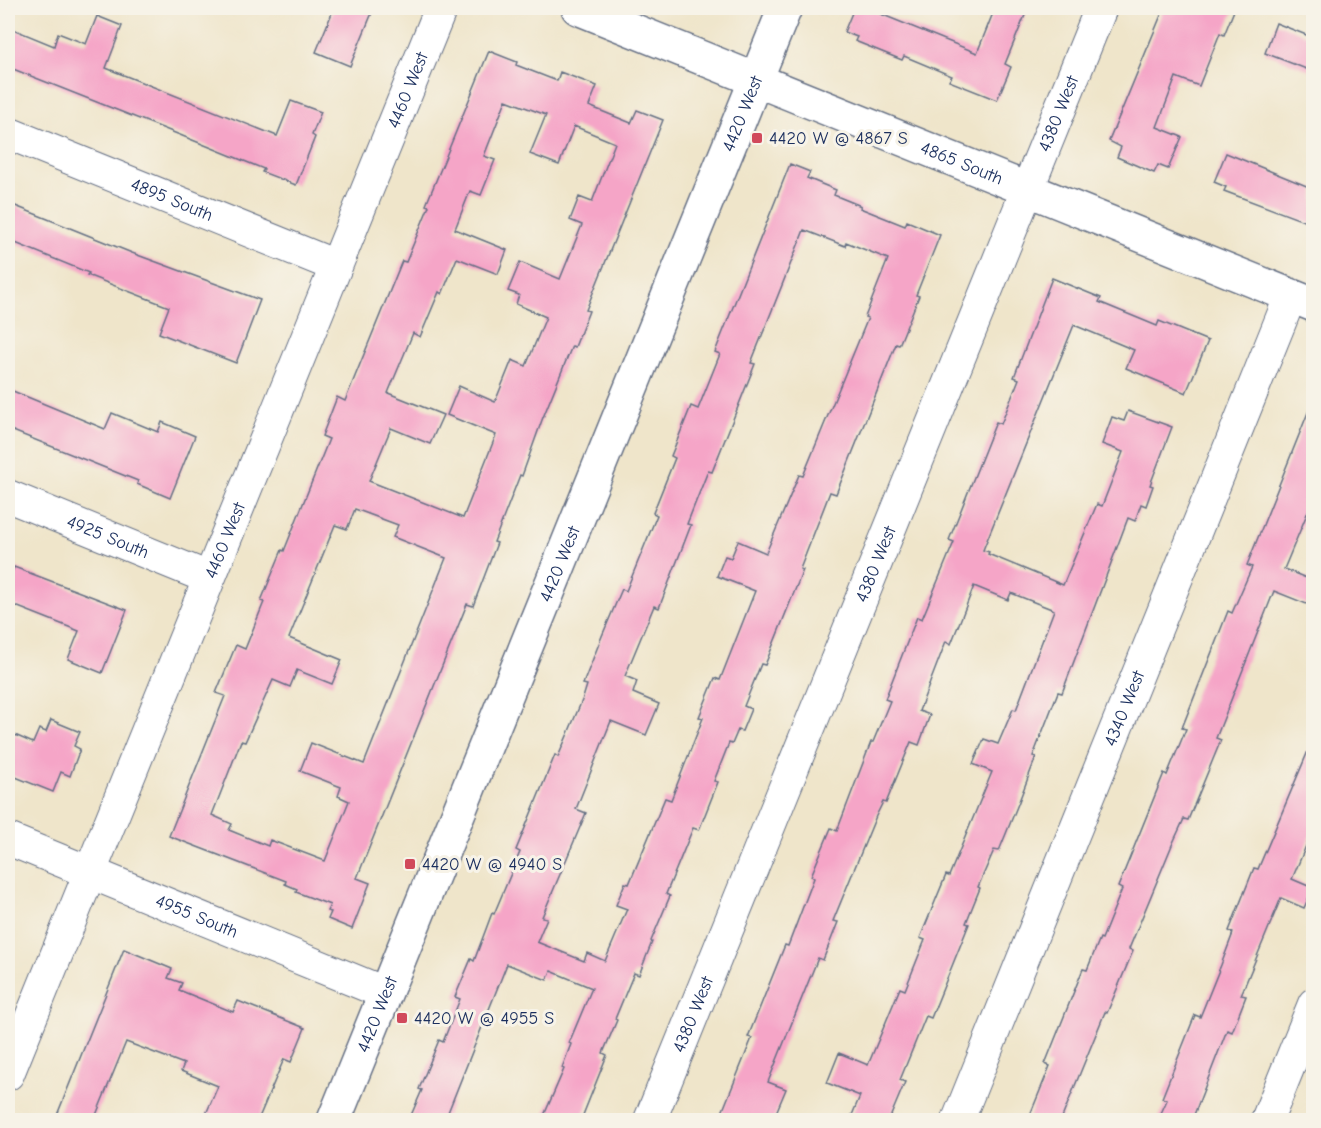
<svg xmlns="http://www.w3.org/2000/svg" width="1321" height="1128" viewBox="0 0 1321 1128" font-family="'Comic Neue',sans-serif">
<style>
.building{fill:#f5a5c7;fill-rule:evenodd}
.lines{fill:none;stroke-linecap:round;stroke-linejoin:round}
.street-casing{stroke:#656f84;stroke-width:34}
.secondary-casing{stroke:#656f84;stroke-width:36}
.street{stroke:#fff;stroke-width:32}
.secondary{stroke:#fff;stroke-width:33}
.poi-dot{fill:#d1495b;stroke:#f7f3e8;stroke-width:2}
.labels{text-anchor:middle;stroke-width:6;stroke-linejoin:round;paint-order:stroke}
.street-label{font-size:18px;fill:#1b2f5e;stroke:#f7f3e8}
.poi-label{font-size:18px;fill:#1b2f5e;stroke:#f7f3e8;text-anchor:start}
</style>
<rect width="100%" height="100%" fill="#f7f3e8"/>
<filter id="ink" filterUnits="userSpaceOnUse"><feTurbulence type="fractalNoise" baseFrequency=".0167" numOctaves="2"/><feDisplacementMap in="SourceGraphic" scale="12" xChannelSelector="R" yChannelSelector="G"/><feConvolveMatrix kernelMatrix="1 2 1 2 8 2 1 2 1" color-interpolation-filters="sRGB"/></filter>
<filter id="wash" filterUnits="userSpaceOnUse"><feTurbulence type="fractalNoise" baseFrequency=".008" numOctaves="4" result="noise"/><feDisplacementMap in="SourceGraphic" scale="24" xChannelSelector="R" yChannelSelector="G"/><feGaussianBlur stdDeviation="1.35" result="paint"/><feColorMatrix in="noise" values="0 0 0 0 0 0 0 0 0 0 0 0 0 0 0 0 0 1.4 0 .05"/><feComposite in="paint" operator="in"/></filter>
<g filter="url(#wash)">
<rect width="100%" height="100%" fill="#efe5ca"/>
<g id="blocks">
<g class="building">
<path d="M 334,8 L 374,8 L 350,66 L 316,52 Z"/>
<path d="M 854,8 L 866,8 L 977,53 L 995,8 L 1028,8 L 1005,64 L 1011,67 L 997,100 L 949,81 L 952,76 L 904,56 L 902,60 L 855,41 L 857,37 L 844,32 Z"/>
<path d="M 1164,8 L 1235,8 L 1224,35 L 1220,33 L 1199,86 L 1176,77 L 1157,127 L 1182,137 L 1168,169 L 1158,165 L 1154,173 L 1117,157 L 1121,147 L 1109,141 Z"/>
<path d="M 97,16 L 122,26 L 106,68 L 277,136 L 291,101 L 321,112 L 312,135 L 315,137 L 296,185 L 262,172 L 264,169 L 180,135 L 8,67 L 8,27 L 54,46 L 58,33 L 86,44 Z"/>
<path d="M 1276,23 L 1314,38 L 1314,72 L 1265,53 Z"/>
<path d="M 489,51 L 517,62 L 516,65 L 557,81 L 560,72 L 597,86 L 589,106 L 631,123 L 637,110 L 663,120 L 586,310 L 589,311 L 575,347 L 572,346 L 542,420 L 522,476 L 520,475 L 494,542 L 497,543 L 473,606 L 467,604 L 357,878 L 370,883 L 352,929 L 328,919 L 331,912 L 327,911 L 330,905 L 296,892 L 297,889 L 285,884 L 286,881 L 169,836 L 225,696 L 216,693 L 236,645 L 245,649 L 264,602 L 261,601 L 282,550 L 284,551 L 329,439 L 322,436 L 337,397 L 345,401 L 402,261 L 406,262 L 429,206 L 426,205 ZM 506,100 L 546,115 L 530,154 L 559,165 L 574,126 L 615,143 L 592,202 L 579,197 L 570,220 L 582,225 L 560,279 L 520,262 L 508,291 L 519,295 L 516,304 L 546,317 L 526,366 L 512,360 L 495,402 L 459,386 L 447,415 L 496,435 L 463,518 L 369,481 L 391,428 L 430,444 L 443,415 L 388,393 L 413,333 L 420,337 L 439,292 L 442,294 L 457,258 L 498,274 L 507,250 L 455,229 L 470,191 L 481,195 L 495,160 L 484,156 ZM 355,509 L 398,525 L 393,537 L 446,558 L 364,764 L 311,743 L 300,771 L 341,787 L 338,796 L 349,801 L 325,861 L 270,840 L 268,846 L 229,830 L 232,824 L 212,815 L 241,741 L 245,742 L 273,680 L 290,687 L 297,670 L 332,684 L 342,660 L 289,638 L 335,525 L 347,529 Z"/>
<path d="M 1226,153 L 1314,189 L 1314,225 L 1224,191 L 1226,187 L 1214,182 Z"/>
<path d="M 790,164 L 810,172 L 807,178 L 836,190 L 834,195 L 861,206 L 860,208 L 905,226 L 907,221 L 940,235 L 916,295 L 919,296 L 899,345 L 896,344 L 836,494 L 830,492 L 800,569 L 803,570 L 765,665 L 761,664 L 744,706 L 751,709 L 742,731 L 738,730 L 732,744 L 729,743 L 714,781 L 718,782 L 699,830 L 693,828 L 666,894 L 670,896 L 651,941 L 652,942 L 639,975 L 634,973 L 615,1019 L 617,1020 L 603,1053 L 607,1055 L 581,1120 L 542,1120 L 564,1069 L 562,1068 L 571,1044 L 569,1043 L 592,988 L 551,971 L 547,980 L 507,964 L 445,1120 L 409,1120 L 422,1090 L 419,1089 L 439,1040 L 443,1042 L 460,999 L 455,997 L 471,959 L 474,961 L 492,913 L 494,914 L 520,852 L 516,850 L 555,755 L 558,757 L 583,698 L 587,685 L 583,684 L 602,636 L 622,589 L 626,591 L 657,515 L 653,513 L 675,458 L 671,456 L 691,406 L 698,409 L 720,354 L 715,352 ZM 804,230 L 845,246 L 846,242 L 888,259 L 865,317 L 868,318 L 817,442 L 803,476 L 799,475 L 766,553 L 738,541 L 731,558 L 725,556 L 717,576 L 755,591 L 720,680 L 715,678 L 699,717 L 703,718 L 671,800 L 665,798 L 629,884 L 625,883 L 616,905 L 627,909 L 605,961 L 587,953 L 584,961 L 537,942 L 547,918 L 542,917 L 586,813 L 576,809 L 611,721 L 646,735 L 659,704 L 633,693 L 637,681 L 625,676 L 654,606 L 659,608 L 691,525 L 687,524 L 708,471 L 712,472 L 755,364 L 751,363 Z"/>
<path d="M 8,203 L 132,253 L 260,300 L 236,363 L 159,333 L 169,307 L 87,275 L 89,273 L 8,240 Z"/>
<path d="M 1052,278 L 1101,298 L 1099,302 L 1157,326 L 1159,321 L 1208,341 L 1186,393 L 1126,368 L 1134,350 L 1074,325 L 983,550 L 989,552 L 988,554 L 1063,585 L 1097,504 L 1102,506 L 1123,452 L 1102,444 L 1112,417 L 1124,421 L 1128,411 L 1172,427 L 1150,485 L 1153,486 L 1146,506 L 1141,504 L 1135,521 L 1128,518 L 1062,693 L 1058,692 L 1033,756 L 1036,757 L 1018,804 L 999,851 L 994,850 L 978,887 L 980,888 L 966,923 L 969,924 L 931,1018 L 926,1016 L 900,1080 L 905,1082 L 889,1120 L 850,1120 L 860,1096 L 827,1083 L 839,1053 L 868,1065 L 900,988 L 905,990 L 925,940 L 920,938 L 946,875 L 949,876 L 992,772 L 973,764 L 984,739 L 998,744 L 1013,709 L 1016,710 L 1054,610 L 1011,593 L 1008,600 L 974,586 L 951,644 L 946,641 L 919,711 L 930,715 L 919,745 L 911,742 L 886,803 L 883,802 L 876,816 L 833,921 L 838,922 L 823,960 L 818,958 L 768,1082 L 786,1089 L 773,1120 L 719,1120 L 752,1038 L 748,1037 L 785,945 L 788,946 L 814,878 L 811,876 L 831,828 L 837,831 L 871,742 L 873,742 L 890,701 L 885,699 L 917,617 L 922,619 L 954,542 L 949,540 L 996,422 L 1001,424 L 1019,379 L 1014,377 Z"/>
<path d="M 8,389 L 105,429 L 112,413 L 158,432 L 162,422 L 195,436 L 170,498 L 137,484 L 138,481 L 8,429 Z"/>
<path d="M 1313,400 L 1314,497 L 1284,569 L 1314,581 L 1314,607 L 1274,591 L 1216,738 L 1221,740 L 1188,820 L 1184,819 L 1172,845 L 1129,949 L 1133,951 L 1107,1013 L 1105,1012 L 1061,1120 L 1028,1120 L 1050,1066 L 1045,1064 L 1083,969 L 1087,970 L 1100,938 L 1102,939 L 1122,889 L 1118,887 L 1164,773 L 1167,775 L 1186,729 L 1182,728 L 1228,611 L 1232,613 L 1252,567 L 1247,565 Z"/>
<path d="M 14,567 L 127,610 L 102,673 L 68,659 L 79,631 L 8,603 L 8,582 Z"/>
<path d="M 51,720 L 80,732 L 74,746 L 80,749 L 70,776 L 61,772 L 53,792 L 8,774 L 8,732 L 33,743 L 39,729 L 46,732 Z"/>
<path d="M 1314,737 L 1314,827 L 1292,879 L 1313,888 L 1304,908 L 1281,898 L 1241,995 L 1246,996 L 1232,1032 L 1227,1030 L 1192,1120 L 1158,1120 L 1167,1100 L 1162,1098 L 1195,1015 L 1200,1017 L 1221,965 L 1233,933 L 1229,931 L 1254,868 L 1258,869 Z"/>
<path d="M 124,949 L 172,969 L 168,978 L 182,983 L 179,990 L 233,1012 L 238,1001 L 305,1028 L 291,1062 L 284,1059 L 258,1120 L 223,1120 L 206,1114 L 218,1086 L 181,1071 L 184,1064 L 126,1042 L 94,1120 L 55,1120 Z"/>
</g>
</g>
</g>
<g filter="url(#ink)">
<use href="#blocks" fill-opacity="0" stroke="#656f84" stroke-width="1.5"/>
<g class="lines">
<g class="street-casing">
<g id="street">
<path id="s1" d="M 8,133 L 336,266"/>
<path id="s2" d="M 8,496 L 209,578"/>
<path id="s3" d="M 8,839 L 385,993"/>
<path id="s4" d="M 8,1074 L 441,8"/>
<path id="s5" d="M 650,1120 L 1101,8"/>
<path id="s6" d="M 958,1120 L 1291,295"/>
<path d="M 1267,1120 L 1314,1004"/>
</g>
</g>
<g class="secondary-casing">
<g id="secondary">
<path id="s7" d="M 578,8 L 1314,305"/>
<path id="s8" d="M 334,1120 L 785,8"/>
</g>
</g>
<use href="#street" class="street"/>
<use href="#secondary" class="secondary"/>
</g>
</g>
<g class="poi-dot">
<rect x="751" y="132" width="12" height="12" rx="3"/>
<rect x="404" y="858" width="12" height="12" rx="3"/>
<rect x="396" y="1012" width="12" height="12" rx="3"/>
</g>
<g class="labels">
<g class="street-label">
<text dy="6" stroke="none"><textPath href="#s4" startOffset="1062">4460 West</textPath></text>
<text dy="6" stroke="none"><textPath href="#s8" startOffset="1086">4420 West</textPath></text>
<text dy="6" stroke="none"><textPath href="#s5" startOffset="1086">4380 West</textPath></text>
<text dy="6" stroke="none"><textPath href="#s7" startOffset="414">4865 South</textPath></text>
<text dy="6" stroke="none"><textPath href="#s1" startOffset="177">4895 South</textPath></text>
<text dy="6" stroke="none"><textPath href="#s2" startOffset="108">4925 South</textPath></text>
<text dy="6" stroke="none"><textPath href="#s4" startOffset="576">4460 West</textPath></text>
<text dy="6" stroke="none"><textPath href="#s8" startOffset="600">4420 West</textPath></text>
<text dy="6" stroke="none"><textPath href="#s5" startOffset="600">4380 West</textPath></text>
<text dy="6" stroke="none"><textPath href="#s6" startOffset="444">4340 West</textPath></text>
<text dy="6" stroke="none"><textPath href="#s3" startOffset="204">4955 South</textPath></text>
<text dy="6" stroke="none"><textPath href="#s8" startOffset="114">4420 West</textPath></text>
<text dy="6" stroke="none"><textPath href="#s5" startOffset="114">4380 West</textPath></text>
</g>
<g class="poi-label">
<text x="769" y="144">4420 W @ 4867 S</text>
<text x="422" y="870">4420 W @ 4940 S</text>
<text x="414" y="1024">4420 W @ 4955 S</text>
</g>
</g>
<rect width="1321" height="1128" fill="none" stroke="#f7f3e8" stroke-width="30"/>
</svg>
